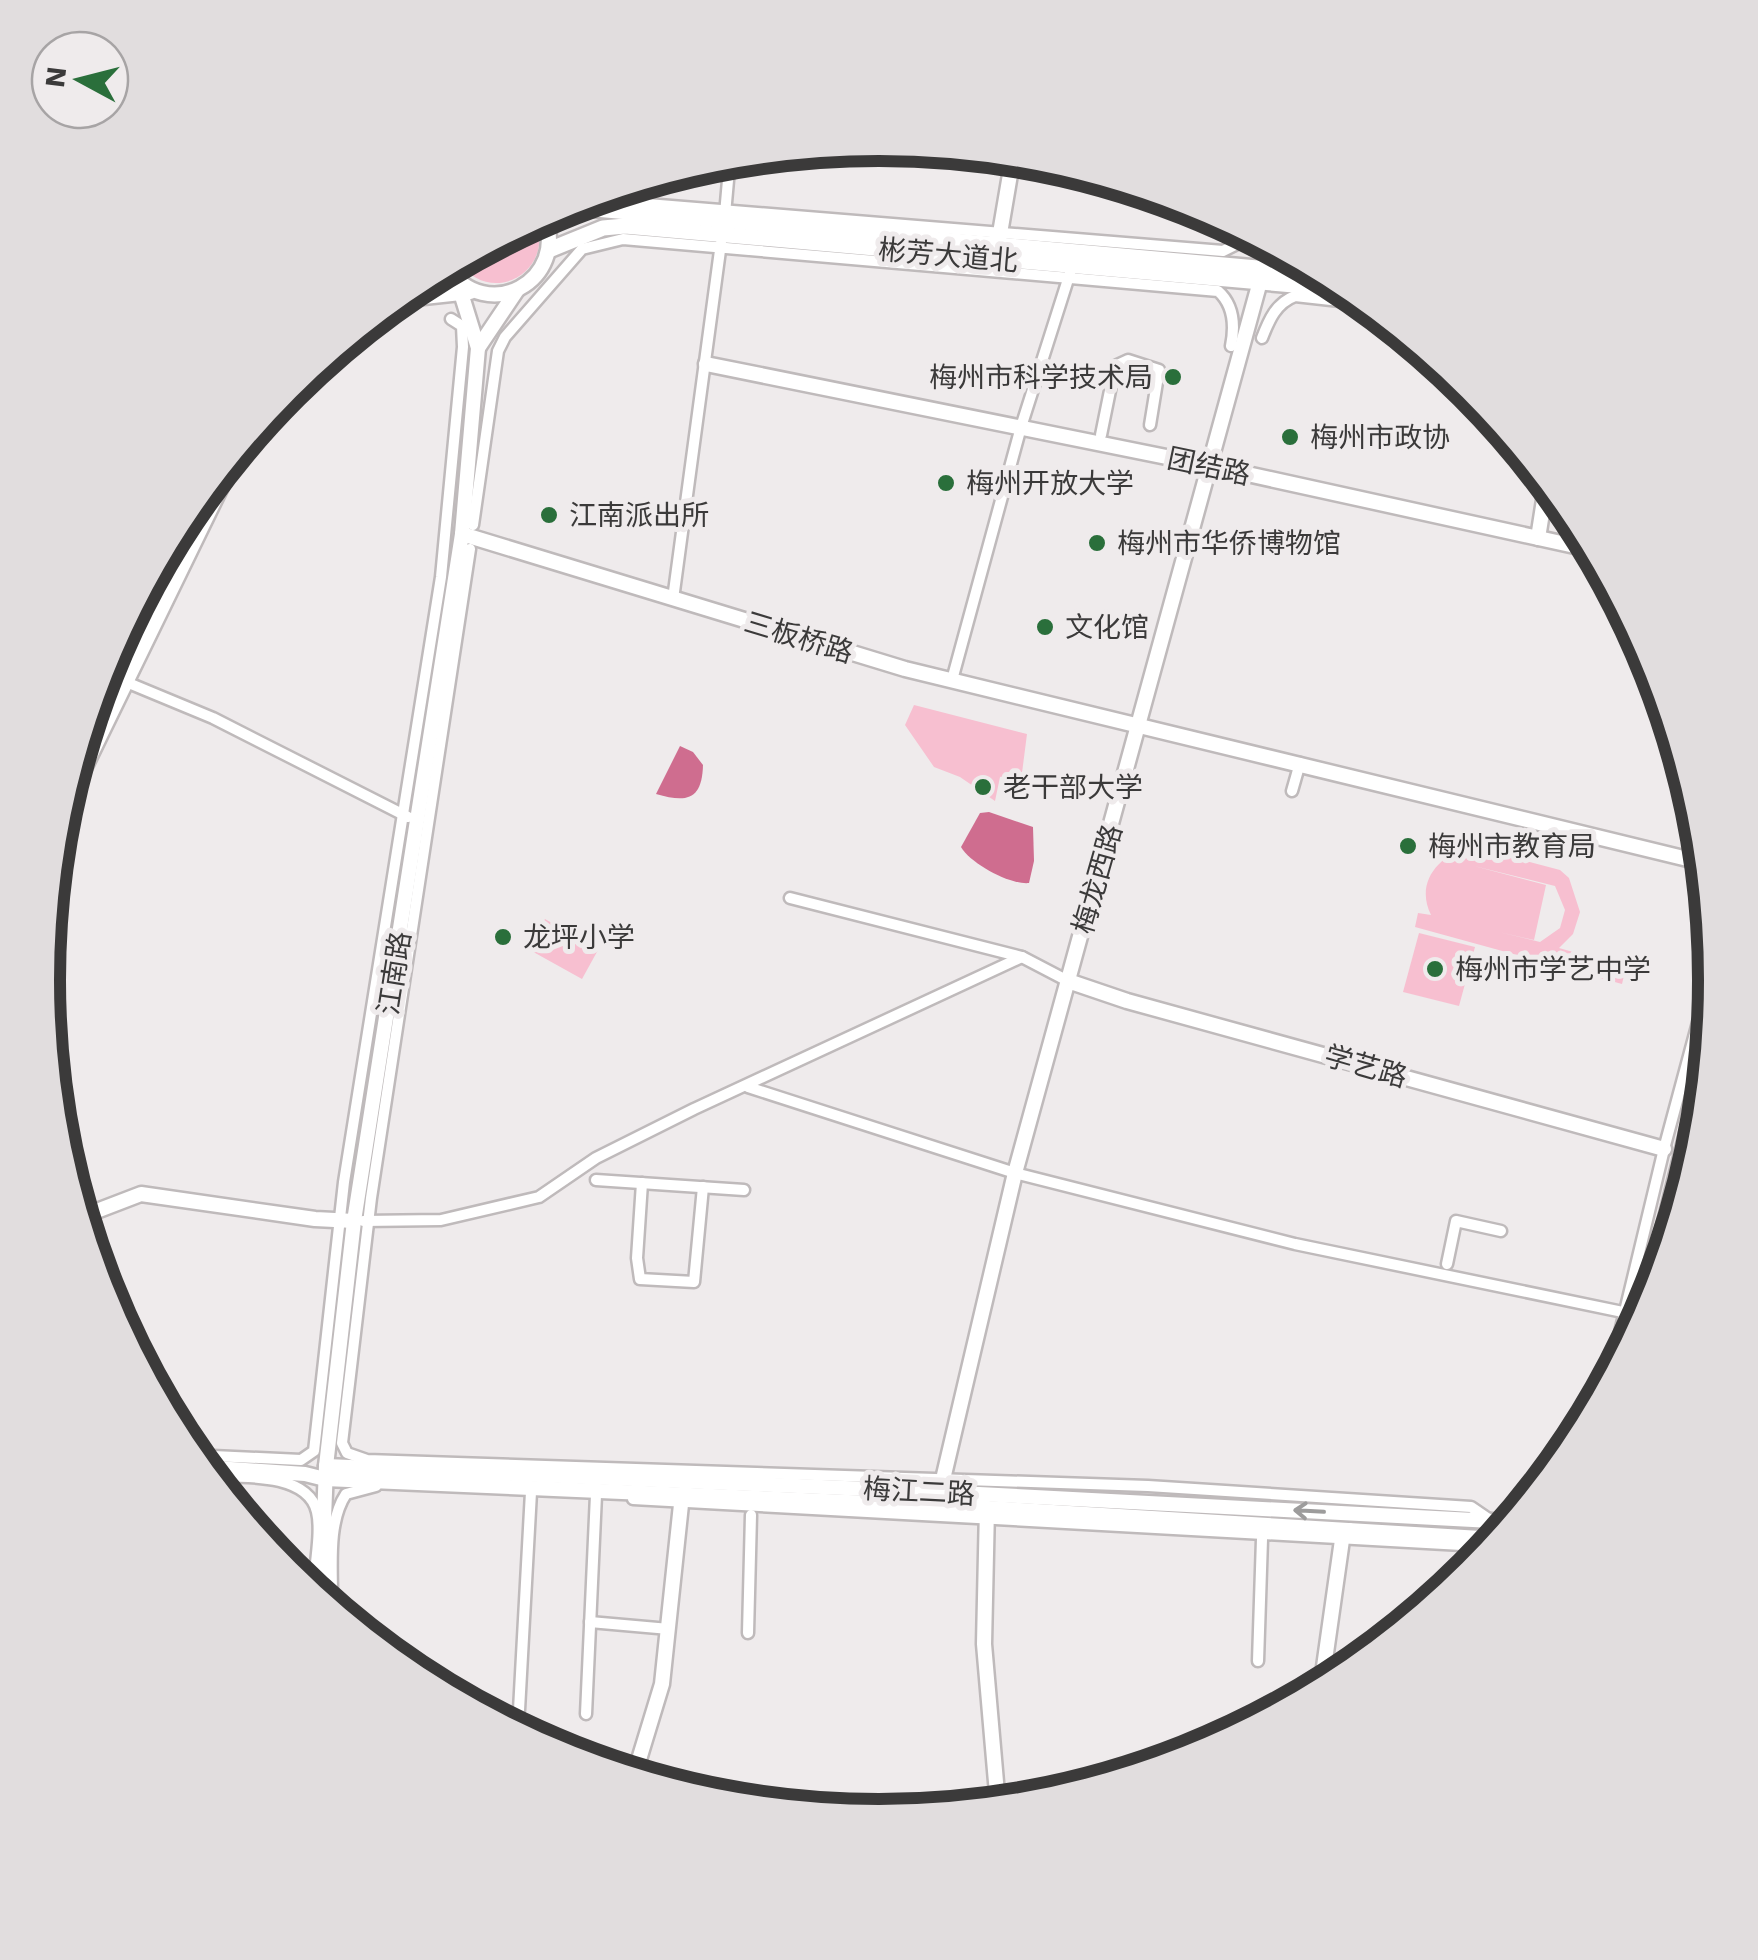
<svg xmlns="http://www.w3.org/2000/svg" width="1758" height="1960" viewBox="0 0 1758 1960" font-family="'Work Sans','Noto Sans SC',sans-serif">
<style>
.green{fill:#f7bfd0;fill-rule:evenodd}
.water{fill:#cf6d8f}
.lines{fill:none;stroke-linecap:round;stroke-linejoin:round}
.street-casing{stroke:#bfbabb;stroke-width:15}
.secondary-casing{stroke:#bfbabb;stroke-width:19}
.primary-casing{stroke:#bfbabb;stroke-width:20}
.street{stroke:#fff;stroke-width:10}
.secondary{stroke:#fff;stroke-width:14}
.primary{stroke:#fff;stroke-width:15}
.oneway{stroke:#9d9c9c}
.poi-dot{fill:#2a6f3b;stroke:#efebec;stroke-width:4}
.labels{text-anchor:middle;stroke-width:10;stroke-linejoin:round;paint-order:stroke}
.street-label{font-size:28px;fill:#3b3a3a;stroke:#efebec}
.poi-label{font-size:28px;fill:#3b3a3a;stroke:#efebec;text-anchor:start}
.rim{fill:none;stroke:#3b3a3a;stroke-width:12}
</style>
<rect width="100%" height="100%" fill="#efebec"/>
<g class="green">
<path d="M 536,220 C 555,273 490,308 458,261 Z"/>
<path d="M 914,705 L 1027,734 L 1022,773 L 1000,777 L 995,801 L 960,777 L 934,767 L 905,725 Z"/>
<path d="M 1469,846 L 1560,870 L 1569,878 L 1580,912 L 1573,934 L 1559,948 L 1626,967 L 1622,984 L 1415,927 L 1418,913 L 1431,915 C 1415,882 1438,857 1469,846 ZM 1474,866 L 1555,886 L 1565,910 L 1560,928 L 1540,942 L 1499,932 L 1534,940 L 1546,885 Z"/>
<path d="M 545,919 L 598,950 L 582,979 L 528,949 Z"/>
<path d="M 1419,933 L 1475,947 L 1459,1006 L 1403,992 Z"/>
</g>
<g class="water">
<path d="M 680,746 L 693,752 L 703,765 C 702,800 687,803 656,794 Z"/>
<path d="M 989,812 L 1033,827 L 1034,861 L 1029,883 C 1010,885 971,864 961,847 L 980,813 Z"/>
</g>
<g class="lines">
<g class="street-casing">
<g id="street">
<path d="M 586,199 L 1223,251 L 1253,236"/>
<path d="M 725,214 L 730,158"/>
<path d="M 1299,262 L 1301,262"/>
<path d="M 382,311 L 405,299"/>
<path d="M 1262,338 C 1269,320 1276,303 1295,296 L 1367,304"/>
<path d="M 1101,435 L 1115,366 L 1128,360 L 1159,370 L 1150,425"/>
<path d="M 473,525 L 498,351 L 505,337 L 582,249 L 623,239 L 1218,291 C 1234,305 1235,326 1231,346"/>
<path d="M 470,549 L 371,1198 L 342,1443 L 347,1453 L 367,1460 L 1148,1486 L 1471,1507 L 1490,1520"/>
<path d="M 673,599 L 721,243"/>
<path d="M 102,672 L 213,718 L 408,817"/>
<path d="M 952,680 L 1021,427 L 1070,273"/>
<path d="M 1292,791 L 1300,763"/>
<path d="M 790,898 L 1022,957 L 1068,981"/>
<path d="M 748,1087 L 1015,1173 L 1295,1244 L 1642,1316"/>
<path d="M 596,1180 L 744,1190"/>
<path d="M 642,1183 L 637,1258 L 640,1279 L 694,1282 L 703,1187"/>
<path d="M 363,1221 L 441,1220 L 539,1197 L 596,1158 L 694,1109 L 1022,957"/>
<path d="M 1447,1264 L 1456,1221 L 1501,1231"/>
<path d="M 1608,1382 L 1664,1149 L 1714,963"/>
<path d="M 192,1455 L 301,1460 L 314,1451 L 344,1182 L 441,577 L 463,347 L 462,326 L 451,319"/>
<path d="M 209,1476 C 240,1477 308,1472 317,1512 C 322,1532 314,1570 313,1593"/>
<path d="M 633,1499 L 1462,1545 L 1473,1539"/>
<path d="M 332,1608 C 333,1573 326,1524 346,1494 L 376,1486"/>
<path d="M 590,1622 L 669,1629"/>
<path d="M 748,1633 L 751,1515"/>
<path d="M 1258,1661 L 1262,1539"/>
<path d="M 1323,1666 L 1351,1669"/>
<path d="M 519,1710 L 531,1492"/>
<path d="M 586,1714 L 596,1495"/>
<path d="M 634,1775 L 714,1793"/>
</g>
</g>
<g class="secondary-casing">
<g id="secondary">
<path d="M 998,245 L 1013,157"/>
<path d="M 447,267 C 486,326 570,281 544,215"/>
<path d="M 396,300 L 470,292"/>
<path d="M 478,348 L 517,290"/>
<path d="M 706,364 L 1211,466 L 1593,550"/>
<path d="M 462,534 L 905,669 L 1704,863"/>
<path d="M 1538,538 L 1547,481"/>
<path d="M 58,822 L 241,446"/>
<path d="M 1068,981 L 1127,1001 L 1664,1149"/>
<path d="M 81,1217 L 141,1194 L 315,1219 L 354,1221"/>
<path d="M 326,1466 L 940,1492 L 1511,1522"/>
<path d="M 202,1467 L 305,1474 L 325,1479 L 987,1508 L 1497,1539"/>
<path d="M 940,1492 L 1015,1173 L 1270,245"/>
<path d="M 987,1508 L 984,1644 L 998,1805"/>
<path d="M 321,1599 L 326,1466 L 354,1221 L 462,534 L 478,348 L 457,280"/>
<path d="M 1321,1688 L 1342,1540 L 1349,1530"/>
<path d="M 634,1776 L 662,1684 L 682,1495"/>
</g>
</g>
<g class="primary-casing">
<g id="primary">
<path d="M 561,206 L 1325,274"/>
<path d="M 549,250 L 603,228 L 625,226 L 1351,290"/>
<path d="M 1641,1321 L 1709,1046"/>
</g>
</g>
<use href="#street" class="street"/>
<use href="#secondary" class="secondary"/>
<use href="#primary" class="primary"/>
</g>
<defs><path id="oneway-shaft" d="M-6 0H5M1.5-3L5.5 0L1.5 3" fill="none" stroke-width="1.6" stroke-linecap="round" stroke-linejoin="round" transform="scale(2.5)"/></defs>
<use class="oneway" href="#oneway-shaft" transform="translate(1309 1511) rotate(-177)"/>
<g class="poi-dot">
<circle cx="1173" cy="377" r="10"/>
<circle cx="1290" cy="437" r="10"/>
<circle cx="946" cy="483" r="10"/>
<circle cx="549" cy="515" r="10"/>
<circle cx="1097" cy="543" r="10"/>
<circle cx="1045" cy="627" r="10"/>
<circle cx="983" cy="787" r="10"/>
<circle cx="1408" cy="846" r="10"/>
<circle cx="503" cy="937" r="10"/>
<circle cx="1435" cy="969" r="10"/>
</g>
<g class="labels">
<g class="street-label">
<text transform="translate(948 255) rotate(5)" y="10">彬芳大道北</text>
<text transform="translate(1209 466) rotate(12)" y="10">团结路</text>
<text transform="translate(799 637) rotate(17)" y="10">三板桥路</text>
<text transform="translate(1097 879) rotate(-74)" y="10">梅龙西路</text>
<text transform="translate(394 973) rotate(-81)" y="10">江南路</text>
<text transform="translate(1366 1066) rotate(16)" y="10">学艺路</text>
<text transform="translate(919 1491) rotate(3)" y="10">梅江二路</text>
</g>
<g class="poi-label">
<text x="1153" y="387" text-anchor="end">梅州市科学技术局</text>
<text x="1310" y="447">梅州市政协</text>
<text x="966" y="493">梅州开放大学</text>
<text x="569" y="525">江南派出所</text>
<text x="1117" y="553">梅州市华侨博物馆</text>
<text x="1065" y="637">文化馆</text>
<text x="1003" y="797">老干部大学</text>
<text x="1428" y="856">梅州市教育局</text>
<text x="523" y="947">龙坪小学</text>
<text x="1455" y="979">梅州市学艺中学</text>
</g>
</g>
<path d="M0 0H1758V1960H0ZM60 980a819 819 0 1 1 1638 0a819 819 0 1 1-1638 0Z" fill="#e1ddde" fill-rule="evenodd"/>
<path class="rim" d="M60 980a819 819 0 1 1 1638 0a819 819 0 1 1-1638 0Z"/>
<g transform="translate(80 80) rotate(277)"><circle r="48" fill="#efebec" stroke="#a7a4a5" stroke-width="2.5"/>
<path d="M0-8L18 38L0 25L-18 38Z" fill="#2a6f3b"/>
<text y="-15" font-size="28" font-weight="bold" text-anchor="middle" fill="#3b3a3a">N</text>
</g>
</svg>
